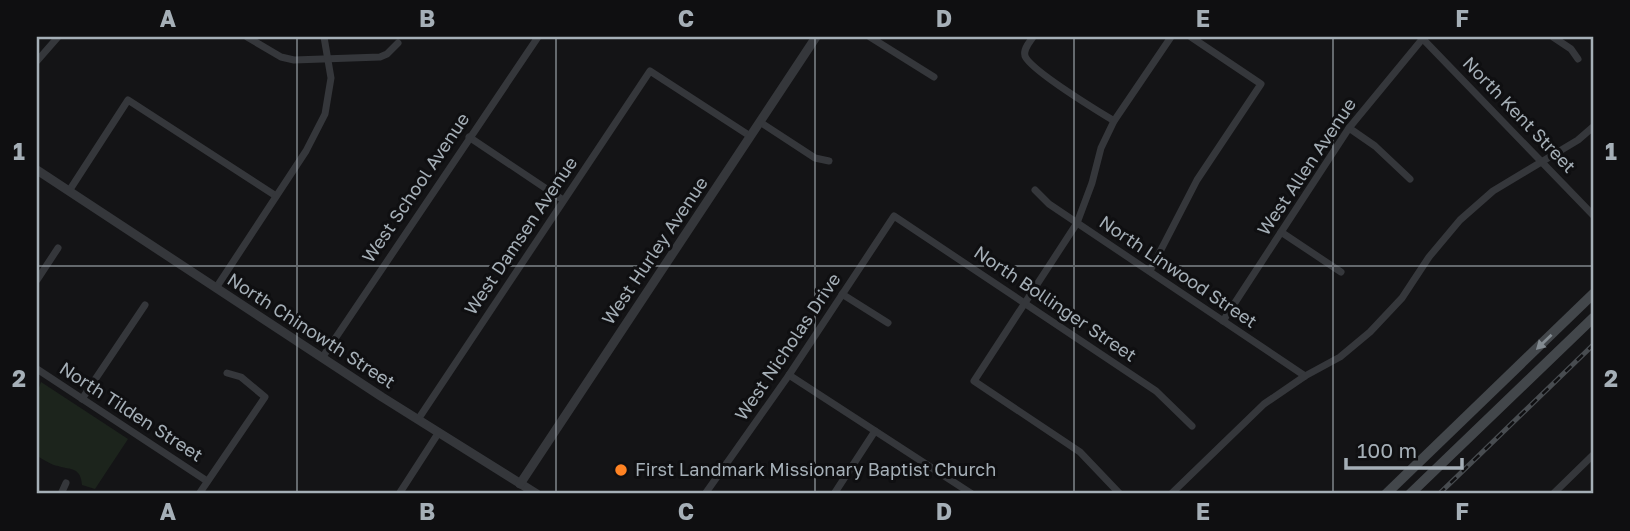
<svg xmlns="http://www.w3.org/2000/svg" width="1630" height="531" viewBox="0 0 1630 531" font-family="'Golos Text',sans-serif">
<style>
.green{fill:#1c241c}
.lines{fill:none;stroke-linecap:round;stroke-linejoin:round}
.minor{stroke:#35373b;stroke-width:7}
.tertiary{stroke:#35373b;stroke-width:9}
.secondary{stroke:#43474b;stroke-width:10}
.rail-casing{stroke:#484c50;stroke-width:5}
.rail{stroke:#0f0f11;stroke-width:2.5;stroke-dasharray:8;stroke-linecap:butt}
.oneway{fill:#838b91}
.grid{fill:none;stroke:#a5afb7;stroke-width:2;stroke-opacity:0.55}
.poi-dot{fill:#ff8323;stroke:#0f0f11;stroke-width:2.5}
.labels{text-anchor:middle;stroke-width:6;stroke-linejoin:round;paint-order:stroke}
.street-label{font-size:18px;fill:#a5afb7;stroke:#0f0f11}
.poi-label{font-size:18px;fill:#a5afb7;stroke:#0f0f11;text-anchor:start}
.neatline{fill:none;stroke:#a5afb7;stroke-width:2.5}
.grid-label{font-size:23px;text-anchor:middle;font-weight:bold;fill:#a5afb7}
</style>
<rect width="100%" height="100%" fill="#141416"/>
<path class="green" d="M 41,382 L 128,439 L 95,489 L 82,485 C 81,467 71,470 58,466 C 51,465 43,459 37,456 L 37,393 Z"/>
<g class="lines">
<g class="minor">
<path d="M 247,37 L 281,57 L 294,60 L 380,57 L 387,54 L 398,43"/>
<path d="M 870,37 L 934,77"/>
<path d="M 1033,37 C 1029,43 1023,49 1025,56 C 1031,71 1098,111 1114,121"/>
<path d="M 1421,37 L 1593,215"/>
<path d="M 1553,37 L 1571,49 L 1578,59"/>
<path d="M 37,61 L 58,37"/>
<path d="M 760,122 L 815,158 L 829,161"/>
<path d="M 1349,128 L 1375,146 L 1410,179"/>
<path d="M 469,137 L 563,200"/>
<path d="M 1035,190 L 1049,204 L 1305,376"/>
<path d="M 69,191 L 128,100 L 276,196"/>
<path d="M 1281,232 L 1341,272"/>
<path d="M 1150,271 L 1197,180 L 1261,84 L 1191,37"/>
<path d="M 37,280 L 58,248"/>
<path d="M 216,288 L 306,151 L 325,114 L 331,78 L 324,37"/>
<path d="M 842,294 L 888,323"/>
<path d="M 1223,321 L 1349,128 L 1424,37"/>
<path d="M 322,358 L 538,37"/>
<path d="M 37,369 L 207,481"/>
<path d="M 789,375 L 972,494"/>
<path d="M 82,399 L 145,305"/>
<path d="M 419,418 L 650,71 L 750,136"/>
<path d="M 61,494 L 66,483"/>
<path d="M 199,494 L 265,397 L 241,377 L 227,373"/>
<path d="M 399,494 L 439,432"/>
<path d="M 705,494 L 789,375 L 894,216 L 1156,391 L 1192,426"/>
<path d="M 834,494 L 875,431"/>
<path d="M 1120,494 L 1080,452 L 974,381 L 1077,223 L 1092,183 L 1101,148 L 1114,121 L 1171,37"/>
<path d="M 1171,494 L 1264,404 L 1305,376 L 1340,357 L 1370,332 L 1402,298 L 1429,257 L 1460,220 L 1493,191 L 1578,140 L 1593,127"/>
<path d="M 1553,494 L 1593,455"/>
</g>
<g class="tertiary">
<path d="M 37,170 L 382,397 L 537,494"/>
<path d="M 520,484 L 816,37"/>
</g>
<g class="secondary">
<path d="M 1386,494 L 1593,294"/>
<path d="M 1410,494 L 1593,318"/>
</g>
<g class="rail-casing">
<path id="rail" d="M 1439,494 L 1593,345"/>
</g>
<use href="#rail" class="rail"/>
</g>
<defs><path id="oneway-solid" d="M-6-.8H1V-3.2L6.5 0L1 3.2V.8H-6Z" transform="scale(1.75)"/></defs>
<use class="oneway" href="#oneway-solid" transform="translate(1544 342) rotate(136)"/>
<path class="grid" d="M 297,37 L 297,494M 556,37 L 556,494M 815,37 L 815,494M 1074,37 L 1074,494M 1333,37 L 1333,494M 37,266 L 1593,266"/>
<circle class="poi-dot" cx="621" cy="470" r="7"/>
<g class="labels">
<g class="street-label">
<text transform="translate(1519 115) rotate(46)" y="6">North Kent Street</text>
<text transform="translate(1307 167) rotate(-56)" y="6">West Allen Avenue</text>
<text transform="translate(416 188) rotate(-56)" y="6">West School Avenue</text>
<text transform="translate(521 236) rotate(-56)" y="6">West Damsen Avenue</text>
<text transform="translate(655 251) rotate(-56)" y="6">West Hurley Avenue</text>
<text transform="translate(1178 272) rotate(34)" y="6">North Linwood Street</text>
<text transform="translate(1055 304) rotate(34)" y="6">North Bollinger Street</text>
<text transform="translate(311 331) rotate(33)" y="6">North Chinowth Street</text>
<text transform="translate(788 347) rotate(-56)" y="6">West Nicholas Drive</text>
<text transform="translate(131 412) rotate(33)" y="6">North Tilden Street</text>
</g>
<g class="poi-label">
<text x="635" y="476">First Landmark Missionary Baptist Church</text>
</g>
</g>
<rect width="1630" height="531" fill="none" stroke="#0f0f11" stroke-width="77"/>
<path d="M1346 458v10h116v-10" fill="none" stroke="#a5afb7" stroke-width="3.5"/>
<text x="1357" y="458" font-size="21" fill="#a5afb7" stroke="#0f0f11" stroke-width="5" paint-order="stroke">100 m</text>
<rect x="38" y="38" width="1554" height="454" class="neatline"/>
<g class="grid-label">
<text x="168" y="27">A</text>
<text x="427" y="27">B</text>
<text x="686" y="27">C</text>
<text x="944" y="27">D</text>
<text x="1203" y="27">E</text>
<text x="1462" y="27">F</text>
<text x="19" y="160">1</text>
<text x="1611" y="160">1</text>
<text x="19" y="387">2</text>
<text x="1611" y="387">2</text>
<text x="168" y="520">A</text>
<text x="427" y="520">B</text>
<text x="686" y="520">C</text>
<text x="944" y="520">D</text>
<text x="1203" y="520">E</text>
<text x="1462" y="520">F</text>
</g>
</svg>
